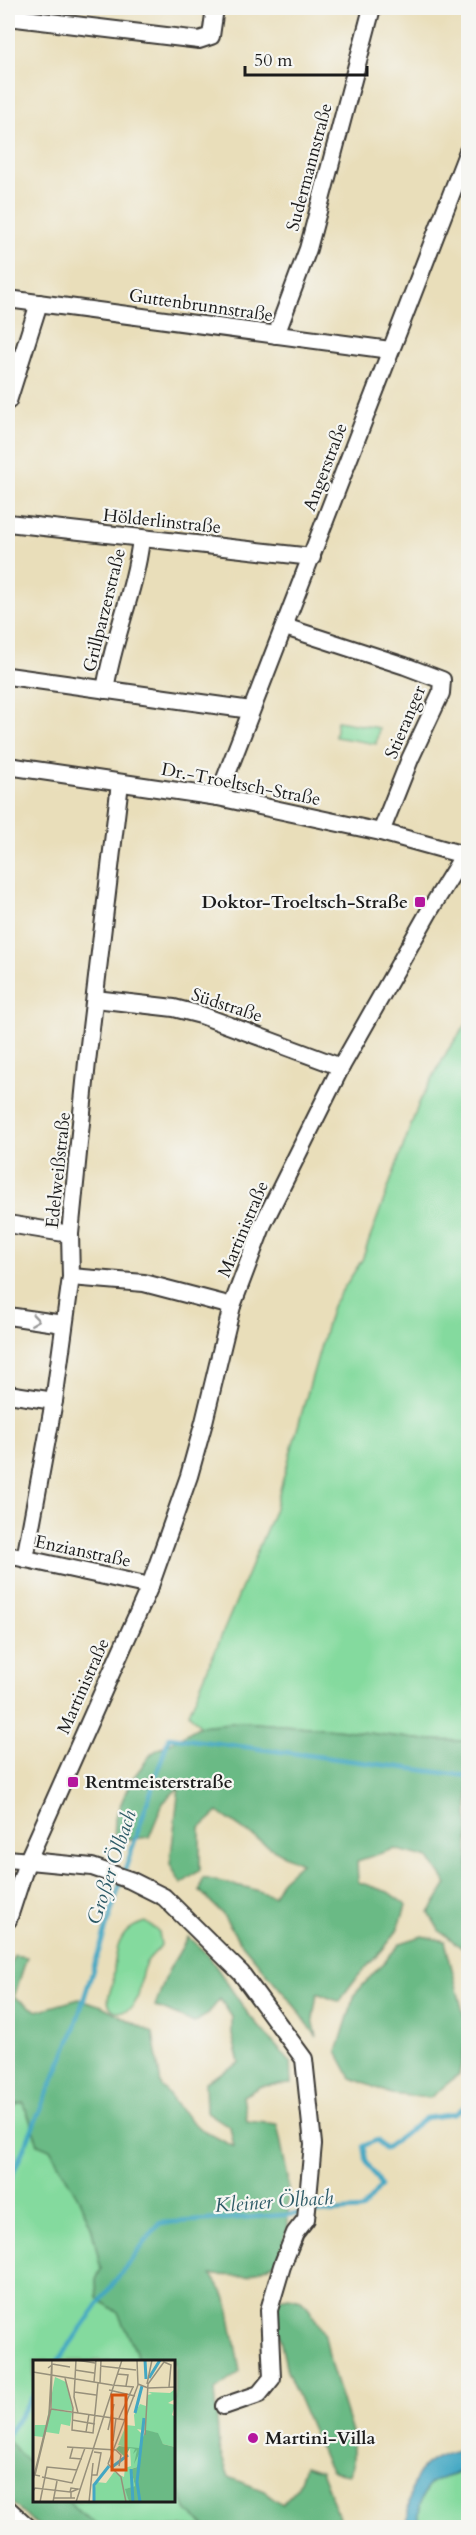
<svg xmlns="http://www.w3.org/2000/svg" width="476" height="2535" viewBox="0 0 476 2535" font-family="Cardo,serif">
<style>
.green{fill:#84da9e;stroke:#507b5d;stroke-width:1.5}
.forest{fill:#6bba85;stroke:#446b50;stroke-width:1.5}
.water{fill:#43a7c3;stroke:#306270;stroke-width:1.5}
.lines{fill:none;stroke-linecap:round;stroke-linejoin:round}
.stream{stroke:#43a7c3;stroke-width:4.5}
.canal{stroke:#43a7c3;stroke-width:16}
.minor-casing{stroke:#3b3934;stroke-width:20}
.minor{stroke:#fff;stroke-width:16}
.oneway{stroke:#999}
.poi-dot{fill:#b5179e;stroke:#f6f6f2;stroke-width:2}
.labels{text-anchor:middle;stroke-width:4.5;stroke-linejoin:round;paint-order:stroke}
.street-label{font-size:18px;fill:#1c1c1c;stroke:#f6f6f2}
.poi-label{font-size:18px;font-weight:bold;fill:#1c1c1c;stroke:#f6f6f2;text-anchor:start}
.water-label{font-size:20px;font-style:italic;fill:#2e5b67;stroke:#f6f6f2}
.inset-river{fill:none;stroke:#43a7c3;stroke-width:3}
.inset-road{fill:none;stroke:#97907b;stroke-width:1.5}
.view{fill:#d4530e;fill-opacity:0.15;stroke:#d4530e;stroke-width:3}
.inset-edge{fill:none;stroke:#1c1c1c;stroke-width:3}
</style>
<rect width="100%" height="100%" fill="#f6f6f2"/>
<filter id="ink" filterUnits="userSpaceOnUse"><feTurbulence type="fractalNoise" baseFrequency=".0167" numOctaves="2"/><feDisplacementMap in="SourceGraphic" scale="12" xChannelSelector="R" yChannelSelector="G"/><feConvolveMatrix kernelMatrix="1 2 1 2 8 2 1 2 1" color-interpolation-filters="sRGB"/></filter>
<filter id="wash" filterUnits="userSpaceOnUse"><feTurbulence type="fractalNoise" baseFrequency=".008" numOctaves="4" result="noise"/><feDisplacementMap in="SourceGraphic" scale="24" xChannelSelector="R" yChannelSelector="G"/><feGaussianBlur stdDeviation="1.35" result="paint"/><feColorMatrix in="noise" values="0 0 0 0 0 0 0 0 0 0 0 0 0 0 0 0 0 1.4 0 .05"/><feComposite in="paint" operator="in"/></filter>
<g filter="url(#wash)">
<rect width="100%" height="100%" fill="#e9deba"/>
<g class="green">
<path d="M 337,721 L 379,728 L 376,744 L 335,737 Z"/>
<path d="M 468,1022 L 468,1741 L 425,1740 L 336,1729 L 241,1722 L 200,1726 L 189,1713 L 274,1511 L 332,1306 L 362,1260 L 419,1103 L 448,1050 Z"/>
<path d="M 146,1922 L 159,1932 L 161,1945 C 156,1953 147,1958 144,1967 C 139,1978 142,1992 135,2003 C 130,2012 113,2016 109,2004 C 106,1997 112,1988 113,1981 C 115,1956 115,1929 146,1922 Z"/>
<path d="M 24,2103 L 38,2144 L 50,2149 L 79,2198 L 92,2229 L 101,2269 L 96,2280 L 97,2298 L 118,2313 L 140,2361 L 34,2361 L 34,2467 L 8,2442 L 8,2114 L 17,2104 Z"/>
<path d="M 468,2471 L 468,2527 L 418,2528 C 420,2485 428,2478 468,2471 Z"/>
<path d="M 174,2476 L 177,2486 L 206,2527 L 102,2527 L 80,2513 L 68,2501 L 174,2500 Z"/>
</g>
<g class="forest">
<path d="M 241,1722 L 336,1729 L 425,1740 L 468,1741 L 468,1953 L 439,1930 L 429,1913 L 447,1884 L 429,1858 L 394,1849 L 357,1861 L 358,1882 L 388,1892 L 406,1905 C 403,1914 401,1924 396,1932 C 380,1958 354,1974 340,2002 L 317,1993 L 313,2019 L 317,2037 L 297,2009 L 238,1939 L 221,1912 L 200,1891 L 203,1878 L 249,1888 L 273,1896 L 282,1880 L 301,1863 C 270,1850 245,1831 218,1812 L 200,1828 L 200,1870 L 181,1884 L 170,1864 L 179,1787 L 163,1803 L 149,1837 L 114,1841 L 115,1818 L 130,1782 L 152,1753 L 200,1726 Z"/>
<path d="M 422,1936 L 445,1941 L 468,2032 L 459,2074 L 430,2098 L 391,2094 L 351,2078 L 337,2052 L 355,1994 L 401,1943 Z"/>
<path d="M 188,1937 L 208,1955 L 248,2014 L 290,2062 L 291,2084 L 261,2086 L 243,2096 L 247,2121 L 277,2124 L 288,2178 L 288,2227 L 277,2262 L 248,2276 L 211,2275 L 227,2299 L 240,2372 L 215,2390 L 219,2449 L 229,2477 L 264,2491 L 282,2504 L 297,2488 L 305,2466 L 321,2471 L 343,2527 L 206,2527 L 187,2511 L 174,2476 L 174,2361 L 140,2361 L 118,2313 L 97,2298 L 96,2280 L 101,2269 L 92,2229 L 79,2199 L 50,2149 L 38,2144 L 24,2103 L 17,2104 L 8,2114 L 8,1975 L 14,1955 L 27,1957 L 14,1997 L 37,2011 L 79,1999 L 102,2006 L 153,2033 L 161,2085 L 181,2111 L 199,2128 L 234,2147 L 230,2127 L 206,2111 L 205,2082 L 239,2063 L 232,2035 L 232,2017 L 220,1999 L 208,2014 L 194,2023 L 155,2006 L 168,1971 Z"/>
<path d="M 289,2297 L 301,2300 L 309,2308 L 325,2335 L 331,2366 L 353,2436 L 353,2465 L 349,2474 L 332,2471 L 325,2461 L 287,2371 L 275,2316 L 279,2299 Z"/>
<path d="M 8,2442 L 34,2467 L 34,2500 L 68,2501 L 80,2513 L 102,2527 L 40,2527 L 8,2500 Z"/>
</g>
<path class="water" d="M 458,2451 L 461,2472 C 424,2479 420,2491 418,2527 L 407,2527 C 410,2485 411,2461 458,2451 Z"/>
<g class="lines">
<g class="stream">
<path d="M 124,1873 L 169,1737 L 468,1776"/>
<path d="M 8,2185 L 72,2036 L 121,1881"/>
<path d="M 58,2361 L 109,2289 L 160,2223 L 362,2210 L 381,2186 L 366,2161 L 363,2146 L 377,2140 L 385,2149 L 425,2118 L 454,2114 L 468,2104"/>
<path d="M 8,2434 L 34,2395"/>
</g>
<path class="canal" d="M 439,2468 L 468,2460"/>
</g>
</g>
<g filter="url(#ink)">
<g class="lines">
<g class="minor-casing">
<g id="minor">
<path d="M 8,17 L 199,40 L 211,36 L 215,8"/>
<path d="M 8,299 L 390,350"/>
<path d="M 276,335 L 308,249 L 372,8"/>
<path d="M 8,401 L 39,303"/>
<path d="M 8,523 L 312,557"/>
<path d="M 285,627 L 405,666 L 442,680 L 441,693 L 410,759 L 381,832"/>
<path d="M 8,676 L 251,710"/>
<path d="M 105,690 C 113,638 135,591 141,539"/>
<path d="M 8,766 L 218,797 L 381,832 L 464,855"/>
<path d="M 218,797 L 468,151"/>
<path d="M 95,999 L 174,1008 L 201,1015 L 341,1067"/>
<path d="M 8,1224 L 70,1234"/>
<path d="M 71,1277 L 144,1283 L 232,1306"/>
<path d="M 8,1316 L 63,1324"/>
<path d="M 8,1394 L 54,1401"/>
<path d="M 8,1555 L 150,1586"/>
<path d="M 25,1559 L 54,1401 L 71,1277 L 70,1234 L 87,1062 L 120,783"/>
<path d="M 8,1859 L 92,1867 L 130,1880 L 164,1897 L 241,1973 L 304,2059 L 313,2144 L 306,2219 L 295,2233 L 282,2266 L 269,2310 L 272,2378 L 259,2394 L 224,2406"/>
<path d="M 8,1920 L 27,1862 L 150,1586 L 189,1476 L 204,1422 L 232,1306 L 263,1224 L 341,1067 L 430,910 L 468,848"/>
<path d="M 8,2509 L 29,2528"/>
</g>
</g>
<use href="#minor" class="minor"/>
</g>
<defs><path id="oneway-chevron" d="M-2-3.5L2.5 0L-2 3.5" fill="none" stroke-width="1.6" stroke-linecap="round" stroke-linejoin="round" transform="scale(1.5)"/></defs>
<use class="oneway" href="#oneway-chevron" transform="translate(35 1320) rotate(8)"/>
</g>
<g class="poi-dot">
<rect x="414" y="896" width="12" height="12" rx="3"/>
<rect x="67" y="1776" width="12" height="12" rx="3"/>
<circle cx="253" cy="2438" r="6"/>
</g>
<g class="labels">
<g class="street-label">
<text transform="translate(309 167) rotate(-75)" y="6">Sudermannstraße</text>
<text transform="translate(201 305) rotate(8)" y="6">Guttenbrunnstraße</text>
<text transform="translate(325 467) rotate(-69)" y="6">Angerstraße</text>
<text transform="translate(162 521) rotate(6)" y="6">Hölderlinstraße</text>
<text transform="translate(104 610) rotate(-76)" y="6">Grillparzerstraße</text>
<text transform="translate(405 722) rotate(-67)" y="6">Stieranger</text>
<text transform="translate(241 784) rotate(11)" y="6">Dr.-Troeltsch-Straße</text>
<text transform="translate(227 1005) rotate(18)" y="6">Südstraße</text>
<text transform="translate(58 1170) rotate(-84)" y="6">Edelweißstraße</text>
<text transform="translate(243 1229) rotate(-67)" y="6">Martinistraße</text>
<text transform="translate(83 1551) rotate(12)" y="6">Enzianstraße</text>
<text transform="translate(83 1686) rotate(-66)" y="6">Martinistraße</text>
</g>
<g class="poi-label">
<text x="408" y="908" text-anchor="end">Doktor-Troeltsch-Straße</text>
<text x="85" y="1788">Rentmeisterstraße</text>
<text x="265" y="2444">Martini-Villa</text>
</g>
<g class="water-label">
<text transform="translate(111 1867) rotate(-72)" y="7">Großer Ölbach</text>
<text transform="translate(274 2201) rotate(-4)" y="7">Kleiner Ölbach</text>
</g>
</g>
<g transform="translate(33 2360)">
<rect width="142" height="142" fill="#e9deba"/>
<path d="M 22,17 L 33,22 L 40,51 L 19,49 L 19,39 L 17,49 L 39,53 L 37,66 L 28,64 L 26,74 L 13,72 L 0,121 L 10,77 L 1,76 L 2,65 L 13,65 ZM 142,29 L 142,39 L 135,43 L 142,45 L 139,55 L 142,57 L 142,87 L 130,84 L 124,73 L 104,69 L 111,76 L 104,107 L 98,109 L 102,126 L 93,129 L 96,142 L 60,142 L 63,122 L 73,123 L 81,112 L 91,117 L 92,108 L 98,106 L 97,88 L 85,85 L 93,65 L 102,66 L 101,55 L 107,44 L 113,46 L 114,35 L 119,34 L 115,32 L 137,33 Z" fill="#84da9e"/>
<path d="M 113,70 L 125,73 L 130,84 L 142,87 L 142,142 L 96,142 L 92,129 L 102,126 L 98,109 L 104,107 L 108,90 L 101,104 L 104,90 L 100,94 L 102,89 L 97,88 L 92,97 L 83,89 L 86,86 L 106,88 Z" fill="#6bba85"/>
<path class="inset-river" d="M 112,0 L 113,19M 116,18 L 127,0M 102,53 L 109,26M 79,107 L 95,95M 98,109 L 100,142M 61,142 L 61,125 L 76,106M 107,142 L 104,122 L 111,58"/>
<path class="inset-road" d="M 43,0 L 41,37 L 45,53M 43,0 L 62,3M 19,4 L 37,7M 67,6 L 103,10M 42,10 L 61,13M 0,12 L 79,25M 84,14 L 95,15 L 93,26M 32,18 L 40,48 L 39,70 L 60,73 L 65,23M 61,22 L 63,0M 67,23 L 68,0M 105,24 L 115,28 L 143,27M 114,24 L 119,0M 79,25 L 101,27M 76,30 L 102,36M 41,32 L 63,35M 18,49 L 93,60M 86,58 L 100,27M 39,60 L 62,64M 75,70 L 81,44M 53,72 L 56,54M 112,75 L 115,24 L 131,2 L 138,5 L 136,27M 80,81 L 83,58M 34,87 L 83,90 L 88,95 L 86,106M 40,87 L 37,98 L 49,99M 75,104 L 105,25 L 104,0M 75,104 L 88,117 L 93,142M 59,115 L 64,115 L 68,93 L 61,92M 7,116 L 2,115 L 18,49 L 19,5 L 15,8M 9,117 L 39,123 L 52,88M 0,120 L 16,54 L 19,0M 0,131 L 2,128 L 37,132 L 38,128 L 45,129 L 38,132 L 38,138M 20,138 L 42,138M 7,142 L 14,107 L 44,110M 20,142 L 24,121M 43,142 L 89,0M 56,142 L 60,103"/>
<path class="view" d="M 79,35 L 93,35 L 93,110 L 79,110 Z"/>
<rect width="142" height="142" class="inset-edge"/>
</g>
<rect width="476" height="2535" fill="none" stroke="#f6f6f2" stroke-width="30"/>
<path d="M245 66v9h122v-9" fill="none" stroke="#1c1c1c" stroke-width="3"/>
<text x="254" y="66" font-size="18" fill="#1c1c1c" stroke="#f6f6f2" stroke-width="4.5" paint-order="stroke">50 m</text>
</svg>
